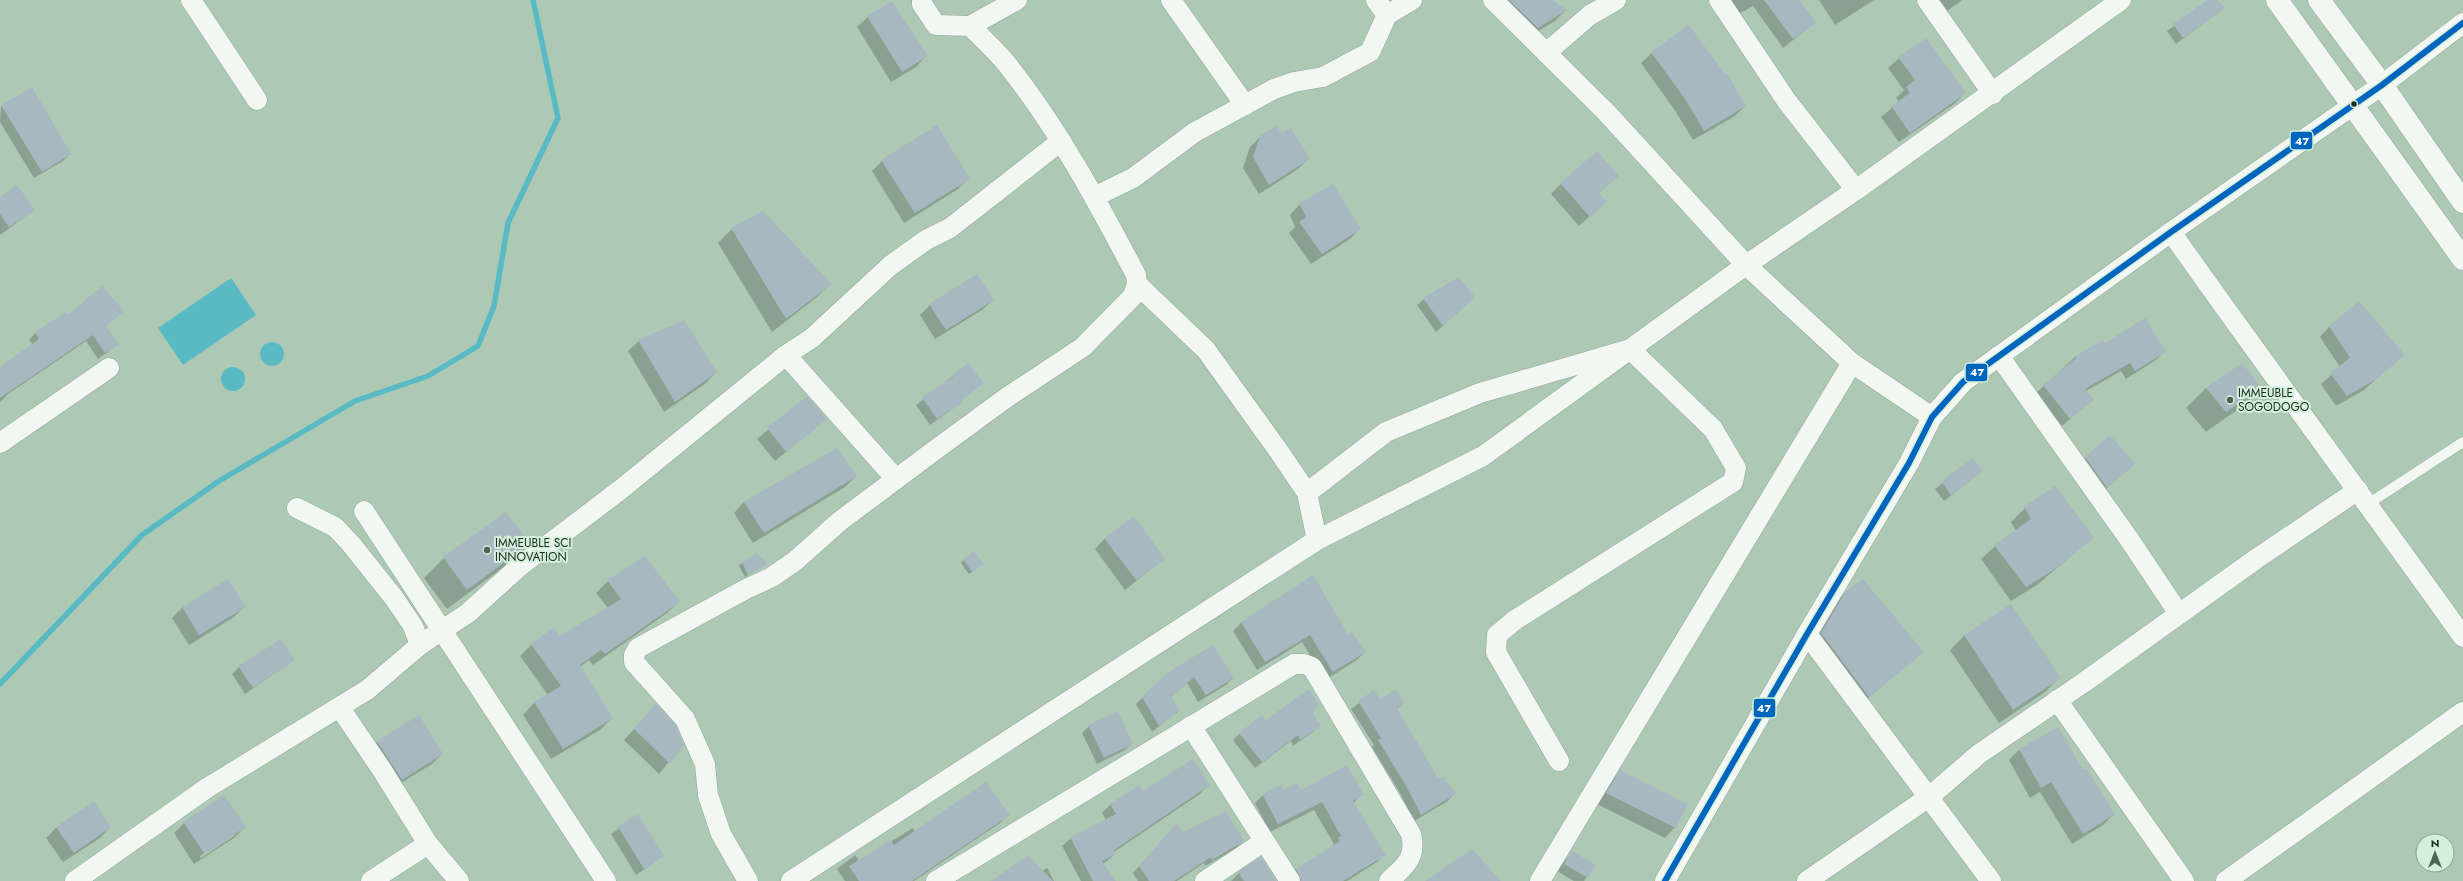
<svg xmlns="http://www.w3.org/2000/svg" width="2463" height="881" viewBox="0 0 2463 881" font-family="Jost,sans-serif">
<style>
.water{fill:#59bac4}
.shadow{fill:#0003;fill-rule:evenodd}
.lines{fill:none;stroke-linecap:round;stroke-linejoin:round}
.stream{stroke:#59bac4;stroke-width:5.5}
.building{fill:#a8b8c1}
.service-casing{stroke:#8fa695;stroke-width:11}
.minor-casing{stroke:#8fa695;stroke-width:21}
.secondary-casing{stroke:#8fa695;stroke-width:23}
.service{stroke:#f3f7f4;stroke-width:10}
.minor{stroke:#f3f7f4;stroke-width:20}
.secondary{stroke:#f3f7f4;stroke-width:22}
.bus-1-casing{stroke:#d4efdb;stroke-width:9}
.bus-1{stroke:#0065bd;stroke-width:6}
.bus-dot{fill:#192f20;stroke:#d4efdb;stroke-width:1.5}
.poi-dot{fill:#4d6554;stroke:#d4efdb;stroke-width:1.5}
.labels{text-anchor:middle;stroke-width:4;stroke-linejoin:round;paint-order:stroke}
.poi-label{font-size:12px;fill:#192f20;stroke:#d4efdb;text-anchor:start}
.line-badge{stroke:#d4efdb;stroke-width:1.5}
.badge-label{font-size:11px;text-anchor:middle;font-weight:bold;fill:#fff}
</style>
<rect width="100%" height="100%" fill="#adc9b4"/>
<g class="water">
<path d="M 231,278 L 256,315 L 183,365 L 158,328 Z"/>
<circle cx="272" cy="354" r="12"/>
<circle cx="233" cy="379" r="12"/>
</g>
<g class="shadow">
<path d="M 1499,0 L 1551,0 L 1565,11 L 1555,21 L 1527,38 Z"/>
<path d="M 1729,0 L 1798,0 L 1815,23 L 1783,48 L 1753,6 L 1737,15 Z"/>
<path d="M 1819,0 L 1874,0 L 1835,25 Z"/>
<path d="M 1939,0 L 1962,0 L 1947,11 Z"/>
<path d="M 2210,0 L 2216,0 L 2224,8 L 2176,44 L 2167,31 Z"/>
<path d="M 868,17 L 926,56 L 916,67 L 891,82 L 857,27 Z"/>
<path d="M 1689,27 L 1745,106 L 1735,116 L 1693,140 L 1674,109 L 1641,63 L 1652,53 Z"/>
<path d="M 1899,58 L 1965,93 L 1954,104 L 1899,142 L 1881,117 L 1899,102 L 1896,98 L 1904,90 L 1888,68 Z"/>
<path d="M 1,106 L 70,154 L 63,161 L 34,178 L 0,122 Z"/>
<path d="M 1261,136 L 1309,158 L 1298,169 L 1259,194 L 1243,168 L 1250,147 Z"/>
<path d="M 882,161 L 969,178 L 958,189 L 904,223 L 872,171 Z"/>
<path d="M 1561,184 L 1607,186 L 1598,194 L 1605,202 L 1579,226 L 1551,194 Z"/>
<path d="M 0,198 L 34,210 L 0,235 Z"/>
<path d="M 1300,204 L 1360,228 L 1350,239 L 1311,264 L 1289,233 L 1295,227 L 1290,215 Z"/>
<path d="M 732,229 L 830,284 L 817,297 L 772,332 L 718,243 Z"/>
<path d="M 1424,299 L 1467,304 L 1436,332 L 1417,305 Z"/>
<path d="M 993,300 L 982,310 L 935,339 L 920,315 L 930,305 Z"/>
<path d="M 66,313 L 68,316 L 105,326 L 117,345 L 98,359 L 86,341 L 8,394 L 0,402 L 0,368 L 33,345 L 29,340 L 35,333 Z"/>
<path d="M 2330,326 L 2403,355 L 2364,390 L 2336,406 L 2321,384 L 2340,367 L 2320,337 Z"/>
<path d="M 639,341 L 716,372 L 706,383 L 664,412 L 628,351 Z"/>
<path d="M 2165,351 L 2156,360 L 2126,379 L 2121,371 L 2086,391 L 2092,400 L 2062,426 L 2035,394 L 2075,357 Z"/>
<path d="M 968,364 L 962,402 L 930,425 L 916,405 Z"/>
<path d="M 2242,365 L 2261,388 L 2241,407 L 2206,432 L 2186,408 L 2206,388 Z"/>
<path d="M 807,397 L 826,419 L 775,461 L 757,439 Z"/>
<path d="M 836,449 L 856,476 L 845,487 L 753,543 L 734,513 L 744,502 Z"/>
<path d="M 2085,457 L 2134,464 L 2096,498 L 2075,468 Z"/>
<path d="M 1973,459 L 1982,471 L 1944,501 L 1935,489 Z"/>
<path d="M 2025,508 L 2093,537 L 2037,585 L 2011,601 L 1981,559 L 1995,546 L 2016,531 L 2011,522 Z"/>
<path d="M 1105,538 L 1164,558 L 1125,590 L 1095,549 Z"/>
<path d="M 529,543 L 509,563 L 447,609 L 424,578 L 444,558 Z"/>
<path d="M 964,560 L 979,567 L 969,574 L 961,563 Z"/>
<path d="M 742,563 L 766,564 L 745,577 L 739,566 Z"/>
<path d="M 1313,577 L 1348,636 L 1365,652 L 1357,660 L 1325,680 L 1302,642 L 1257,670 L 1233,631 L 1241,623 Z"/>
<path d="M 608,581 L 679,602 L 667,613 L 593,665 L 589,660 L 580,667 L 612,718 L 600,730 L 551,759 L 523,715 L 534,703 L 548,695 L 520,656 L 531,645 L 554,629 L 560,637 L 608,608 L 596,593 Z"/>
<path d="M 1847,591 L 1922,652 L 1854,710 L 1808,648 L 1833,606 Z"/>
<path d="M 2011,606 L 2059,678 L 2045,692 L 1999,723 L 1950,650 L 1964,636 Z"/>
<path d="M 183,607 L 244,607 L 234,617 L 189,645 L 172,618 Z"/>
<path d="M 294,660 L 245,694 L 232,674 L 239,667 Z"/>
<path d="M 1167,674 L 1233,678 L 1226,685 L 1198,702 L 1187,683 L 1170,698 L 1179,710 L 1152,732 L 1136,704 Z"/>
<path d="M 1374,692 L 1379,700 L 1403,703 L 1396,710 L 1437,779 L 1454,794 L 1448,801 L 1414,821 L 1399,791 L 1372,747 L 1374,745 L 1351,709 Z"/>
<path d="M 656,705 L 683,744 L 659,774 L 624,740 Z"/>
<path d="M 1117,712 L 1132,743 L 1125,750 L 1097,764 L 1082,733 L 1089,726 Z"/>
<path d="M 1312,713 L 1320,725 L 1313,732 L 1293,746 L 1291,741 L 1255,768 L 1233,740 L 1240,733 L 1266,722 Z"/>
<path d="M 419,716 L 442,754 L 432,764 L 391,789 L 367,752 L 377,742 Z"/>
<path d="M 2058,728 L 2082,772 L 2114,814 L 2103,825 L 2072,844 L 2040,792 L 2030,798 L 2009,760 L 2019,750 Z"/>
<path d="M 1621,771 L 1675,827 L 1665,838 L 1597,804 L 1610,782 Z"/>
<path d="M 1208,785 L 1200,794 L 1114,852 L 1115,854 L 1103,864 L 1115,881 L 1081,881 L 1062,846 L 1071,838 L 1106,820 L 1102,813 L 1110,805 L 1139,786 L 1143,792 Z"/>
<path d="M 1283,791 L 1362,794 L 1353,803 L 1385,854 L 1377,862 L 1347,881 L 1290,881 L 1288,877 L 1296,869 L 1331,848 L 1334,844 L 1314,810 L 1270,832 L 1255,803 L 1263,795 Z"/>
<path d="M 1008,815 L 1000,823 L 914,881 L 845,881 L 837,869 L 855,855 L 859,861 L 913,828 L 915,832 Z"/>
<path d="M 638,816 L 663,856 L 636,875 L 611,834 Z"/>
<path d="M 184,823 L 245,827 L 234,838 L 194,864 L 174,833 ZM 234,834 L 234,836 L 201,858 L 200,856 Z"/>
<path d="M 110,827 L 100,838 L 63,862 L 46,838 L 56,828 Z"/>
<path d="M 1171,831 L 1183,833 L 1243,841 L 1236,848 L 1205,866 L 1204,863 L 1177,881 L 1138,881 L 1133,873 Z"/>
<path d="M 1572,852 L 1595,865 L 1584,881 L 1574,881 L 1557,871 Z"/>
<path d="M 1047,868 L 1054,881 L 995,881 L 1042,871 Z"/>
<path d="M 1239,873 L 1275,881 L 1231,881 Z"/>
</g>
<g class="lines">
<path class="stream" d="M 0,684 L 142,535 L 219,481 L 355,401 L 428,376 L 478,346 L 494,306 L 508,223 L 558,118 L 533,0"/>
</g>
<g class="building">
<path d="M 1509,0 L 1552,0 L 1567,10 L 1538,28 Z"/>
<path d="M 1764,0 L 1799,0 L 1817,23 L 1793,39 Z"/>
<path d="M 2208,0 L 2218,0 L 2225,8 L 2183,38 L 2173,24 Z"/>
<path d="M 892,1 L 928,56 L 902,72 L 867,16 Z"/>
<path d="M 1689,25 L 1725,74 L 1727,73 L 1746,106 L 1704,131 L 1685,99 L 1651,52 Z"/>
<path d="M 1926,38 L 1966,93 L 1910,133 L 1891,106 L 1910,93 L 1906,87 L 1915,80 L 1898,57 Z"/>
<path d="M 32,87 L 71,154 L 42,172 L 1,105 Z"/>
<path d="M 937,125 L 970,179 L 915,213 L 881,160 Z"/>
<path d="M 1276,126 L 1282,133 L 1291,128 L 1310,159 L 1269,185 L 1253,157 L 1260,136 Z"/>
<path d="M 1597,151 L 1619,176 L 1599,193 L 1607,202 L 1590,217 L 1560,183 Z"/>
<path d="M 1333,184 L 1361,229 L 1322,254 L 1299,222 L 1306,217 L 1299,203 Z"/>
<path d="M 17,185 L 35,210 L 9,227 L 0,214 L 0,197 Z"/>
<path d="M 763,211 L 832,284 L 786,319 L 731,228 Z"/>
<path d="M 977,274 L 994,300 L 946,330 L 929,304 Z"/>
<path d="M 1459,277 L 1475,297 L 1443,326 L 1423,298 Z"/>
<path d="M 102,286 L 124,311 L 106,326 L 119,345 L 105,353 L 93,335 L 0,398 L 0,367 L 39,339 L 35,332 L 66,312 L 68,315 Z"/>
<path d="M 2359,301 L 2405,355 L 2375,380 L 2347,396 L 2330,373 L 2350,358 L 2329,326 Z"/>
<path d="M 2145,318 L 2166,352 L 2135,371 L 2130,363 L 2085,389 L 2094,400 L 2070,419 L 2043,385 L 2076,358 L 2075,356 L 2103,340 L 2105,343 Z"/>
<path d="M 684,320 L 717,372 L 675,402 L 638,340 Z"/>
<path d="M 968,363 L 984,383 L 962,400 L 963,402 L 937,419 L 922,397 L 953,377 L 952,375 Z"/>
<path d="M 2242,363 L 2262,388 L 2226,412 L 2206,388 Z"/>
<path d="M 807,396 L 827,419 L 786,452 L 767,428 Z"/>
<path d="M 2110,435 L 2135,464 L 2107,488 L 2085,457 Z"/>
<path d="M 837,448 L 857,476 L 764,533 L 744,502 Z"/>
<path d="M 1973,458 L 1983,471 L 1951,495 L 1941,481 Z"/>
<path d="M 2055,486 L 2094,538 L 2052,571 L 2026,587 L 1994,545 L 2031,519 L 2024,507 Z"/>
<path d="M 506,512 L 530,543 L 467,590 L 443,557 Z"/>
<path d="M 1134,516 L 1165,559 L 1136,580 L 1104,538 Z"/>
<path d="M 974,551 L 984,564 L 972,572 L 963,559 Z"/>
<path d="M 757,553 L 768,564 L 748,575 L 742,562 Z"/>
<path d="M 645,556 L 680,602 L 605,654 L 601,650 L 580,665 L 613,718 L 563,749 L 534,702 L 561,686 L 531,644 L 554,627 L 560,636 L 621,599 L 607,580 Z"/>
<path d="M 1313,575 L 1348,634 L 1352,632 L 1366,652 L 1333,672 L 1310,635 L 1265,662 L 1241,622 Z"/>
<path d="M 228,579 L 246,607 L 199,635 L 182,607 Z"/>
<path d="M 1863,579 L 1924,652 L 1869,697 L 1821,633 L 1846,591 Z"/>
<path d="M 2011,604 L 2061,678 L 2013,710 L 1964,635 Z"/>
<path d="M 281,639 L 295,660 L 253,688 L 238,666 Z"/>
<path d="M 1213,645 L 1234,678 L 1206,695 L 1194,677 L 1171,697 L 1180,711 L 1159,726 L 1142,697 L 1167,673 Z"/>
<path d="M 1309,689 L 1318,704 L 1313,713 L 1321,726 L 1300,740 L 1298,735 L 1262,762 L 1239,733 L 1262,715 L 1266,720 Z"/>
<path d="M 1396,689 L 1404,703 L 1397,708 L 1438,778 L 1443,777 L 1456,794 L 1421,815 L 1405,784 L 1378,740 L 1381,738 L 1358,701 L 1374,690 L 1380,699 Z"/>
<path d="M 656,703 L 675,725 L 684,744 L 670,764 L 634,729 Z"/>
<path d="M 1118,711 L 1133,744 L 1104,758 L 1088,725 Z"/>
<path d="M 419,715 L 443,754 L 402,780 L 377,741 Z"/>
<path d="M 2058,727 L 2083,770 L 2086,768 L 2115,814 L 2083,834 L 2051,782 L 2041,788 L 2019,749 Z"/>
<path d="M 1193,759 L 1210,785 L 1114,850 L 1116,854 L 1102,861 L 1116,881 L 1093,881 L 1070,837 L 1116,814 L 1110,804 L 1139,785 L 1143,791 Z"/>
<path d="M 1347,765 L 1364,795 L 1353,801 L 1386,855 L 1343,881 L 1301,881 L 1296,869 L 1340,841 L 1338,838 L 1341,836 L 1322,802 L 1278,824 L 1262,794 L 1281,785 L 1283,790 L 1297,783 L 1301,790 Z"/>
<path d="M 1620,770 L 1688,804 L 1676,828 L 1606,793 Z"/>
<path d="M 986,782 L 1010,815 L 912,881 L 859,881 L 849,866 L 891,840 L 894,845 Z"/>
<path d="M 224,795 L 246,827 L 205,854 L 183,822 Z"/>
<path d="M 94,801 L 111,827 L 74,853 L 56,827 Z"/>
<path d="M 1226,811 L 1244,841 L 1212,860 L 1211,857 L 1174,881 L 1149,881 L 1139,866 L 1177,823 L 1183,832 Z"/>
<path d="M 638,814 L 664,856 L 644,869 L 618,827 Z"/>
<path d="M 1472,849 L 1501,881 L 1425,881 Z"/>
<path d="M 1572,851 L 1596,865 L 1588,878 L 1564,864 Z"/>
<path d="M 1028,855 L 1053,881 L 991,881 Z"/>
<path d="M 1261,857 L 1276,881 L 1244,881 L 1238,872 Z"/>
</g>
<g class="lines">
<g class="service-casing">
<path id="service" d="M 2368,504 L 2463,442"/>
</g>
<g class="minor-casing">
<g id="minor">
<path d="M 191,0 L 257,100"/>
<path d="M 1171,0 L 1245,105"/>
<path d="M 1376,0 L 1387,15 L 1412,0"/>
<path d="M 1493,0 L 1606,112 L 1746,265 L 1852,363 L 1932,417"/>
<path d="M 1719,0 L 1786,100 L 1856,190"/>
<path d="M 1927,0 L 1993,94"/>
<path d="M 970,26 L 1017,0"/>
<path d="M 1546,53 L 1590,15 L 1616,0"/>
<path d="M 1094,197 L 1133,178 L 1195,132 L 1274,89 L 1294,82 L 1323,77 L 1370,52 L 1387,15"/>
<path d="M 2171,232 C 2267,368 2366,501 2463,637"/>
<path d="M 1137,284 L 1206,350 L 1280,453 L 1307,493 L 1317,540"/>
<path d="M 786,355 L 896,479"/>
<path d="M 1999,356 L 2129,539 L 2179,614"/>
<path d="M 0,443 L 109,368"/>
<path d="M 1307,493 L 1386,432 L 1480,393 L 1630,349 L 1713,429 L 1736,468 L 1733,482 L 1515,620 L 1497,635 L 1496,652 L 1559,761"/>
<path d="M 297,508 L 335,527 L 351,544 L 394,598 L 413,626 L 420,645 L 468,613 L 520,566 L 620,490 L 786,355 L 812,338 L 891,265 L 926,240 L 950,228 L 1061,141"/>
<path d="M 364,511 L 606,881"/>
<path d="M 1807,634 L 1991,881"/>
<path d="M 2057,700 L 2184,881"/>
<path d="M 340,708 L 382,770 L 428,844 L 459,881"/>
<path d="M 1191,726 L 1290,881"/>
<path d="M 75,881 L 207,788 L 367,690 L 420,645"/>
<path d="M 371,881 L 428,844"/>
<path d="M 748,881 L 721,834 L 708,795 L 705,764 L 685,719 L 634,662 L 634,655 L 638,648 L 746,589 L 772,577 L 795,561 L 840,521 L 931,453 L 1006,398 L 1083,347 L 1133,296 L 1137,284 L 1136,275 C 1097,201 1058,128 1006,63 C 995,50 982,38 970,26 L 936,25 L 922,4 L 922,0"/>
<path d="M 791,881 L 1317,540 L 1483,456 L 1746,265 L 1856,190 L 2121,0"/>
<path d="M 936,881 L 1294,664 L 1304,664 L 1312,667 L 1411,834 C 1417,858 1405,866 1389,881"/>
<path d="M 1205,881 L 1263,842"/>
<path d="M 1540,881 L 1852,363"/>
<path d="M 1665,881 L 1807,634 L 1909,463 L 1932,417 L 1963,382 L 2171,232 L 2382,85 L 2463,23"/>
<path d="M 1807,881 L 1929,797 L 1979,754 L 2083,683 L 2256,559 L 2358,490"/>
<path d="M 2226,881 L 2463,712"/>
</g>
</g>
<g class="secondary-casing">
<g id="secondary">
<path d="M 2277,0 L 2463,259"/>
<path d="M 2319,0 L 2382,85 L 2463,202"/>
</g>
</g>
<use href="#service" class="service"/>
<use href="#minor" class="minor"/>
<use href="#secondary" class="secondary"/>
<g class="bus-1-casing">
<path id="bus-1" d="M 1665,881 L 1807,634 L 1909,463 L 1932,417 L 1963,382 L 2171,232 L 2382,85 L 2463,23"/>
</g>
<use href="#bus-1" class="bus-1"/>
</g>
<circle class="bus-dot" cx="2354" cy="104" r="3.5"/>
<g class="poi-dot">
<circle cx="2230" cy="400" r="4"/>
<circle cx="487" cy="550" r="4"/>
</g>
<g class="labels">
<g class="poi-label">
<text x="2238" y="397">IMMEUBLE<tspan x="2238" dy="14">SOGODOGO</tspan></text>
<text x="495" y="547">IMMEUBLE SCI<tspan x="495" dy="14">INNOVATION</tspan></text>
</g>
</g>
<g class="line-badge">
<rect x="2290" y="131" width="23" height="19" rx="4" fill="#0065bd"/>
<rect x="1965" y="363" width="23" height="19" rx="4" fill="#0065bd"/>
<rect x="1753" y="698" width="23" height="20" rx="4" fill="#0065bd"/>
</g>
<g class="badge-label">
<text x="2302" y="145">47</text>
<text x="1977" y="376">47</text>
<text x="1764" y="712">47</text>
</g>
<g transform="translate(2435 853)"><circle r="19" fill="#d4efdb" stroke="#89a290"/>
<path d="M0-3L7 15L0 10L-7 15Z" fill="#4d6554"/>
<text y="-6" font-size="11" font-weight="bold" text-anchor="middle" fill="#192f20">N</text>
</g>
</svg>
